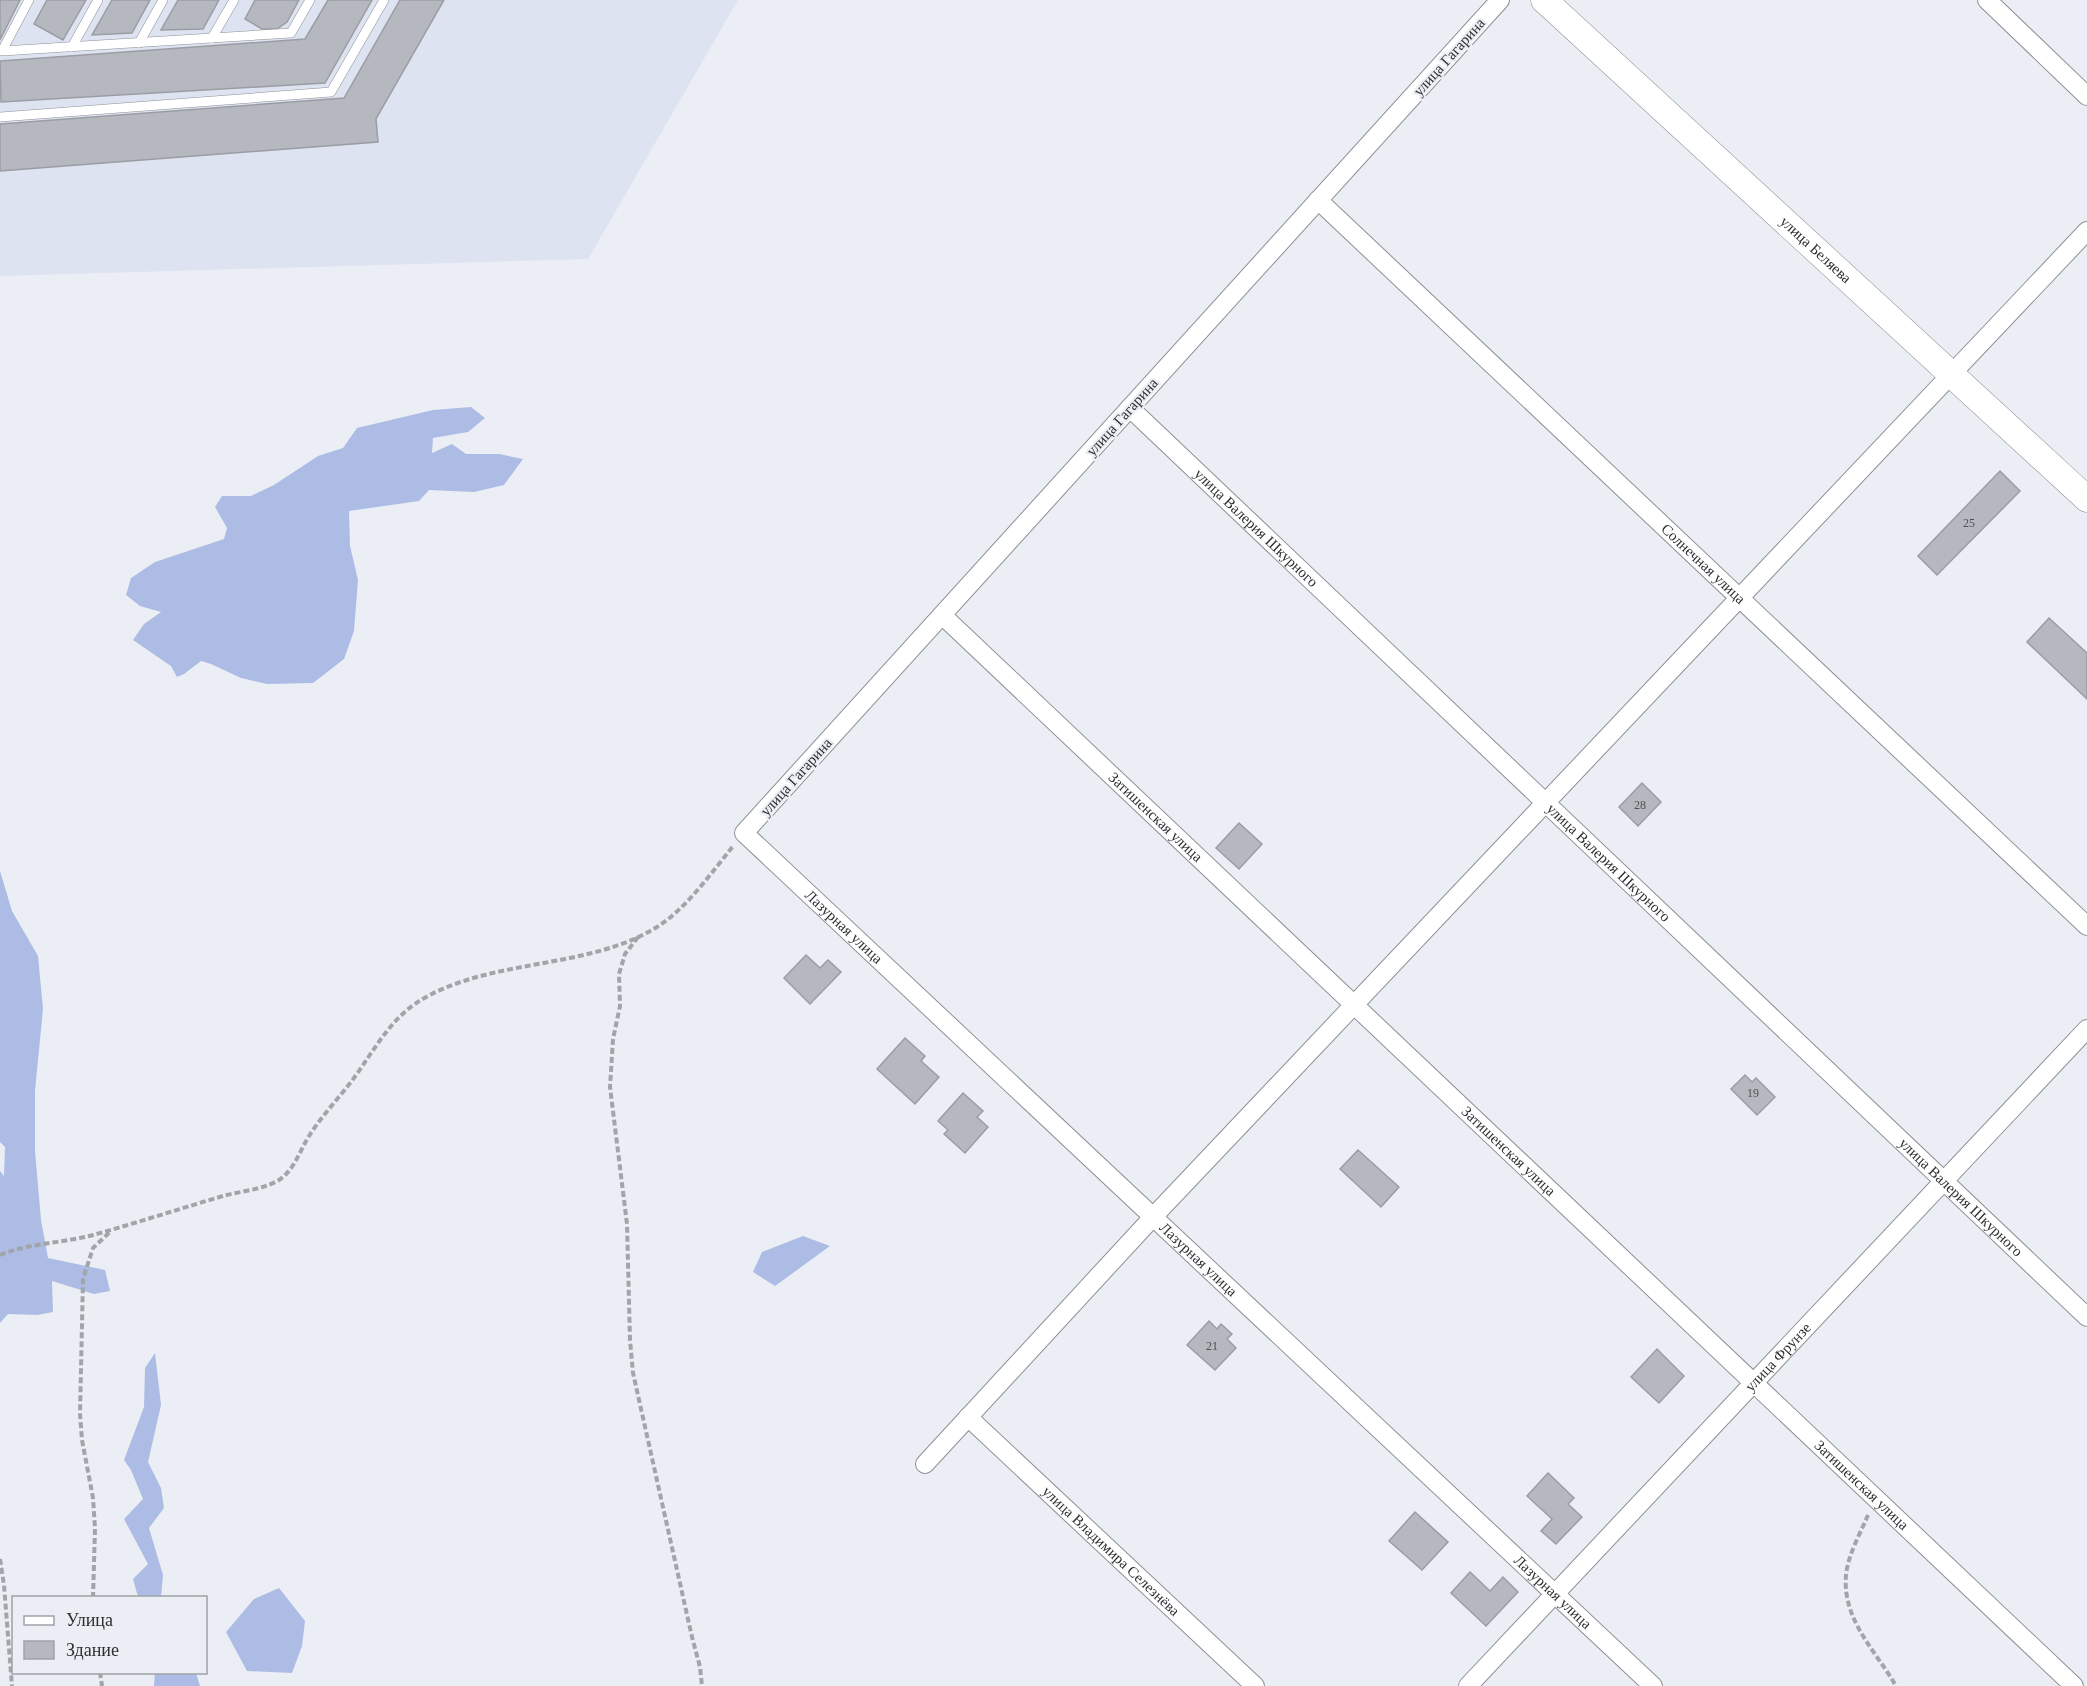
<svg xmlns="http://www.w3.org/2000/svg" width="2087" height="1686" viewBox="0 0 2087 1686" font-family="'Times New Roman',serif">
<style>
.built{fill:#dee3f1}
.forest{fill:#acbce5}
.building{fill:#b5b8be;stroke:#9a9da3;stroke-width:1.5}
.lines{fill:none;stroke-linecap:round;stroke-linejoin:round}
.lane-casing{stroke:#8d9096;stroke-width:10}
.street-casing{stroke:#8d9096;stroke-width:20}
.secondary-casing{stroke:#8d9096;stroke-width:27}
.path{stroke:#a1a4a8;stroke-width:4;stroke-dasharray:6 3;stroke-linecap:butt}
.lane{stroke:#fff;stroke-width:9}
.street{stroke:#fff;stroke-width:18}
.secondary{stroke:#fff;stroke-width:26}
.labels{text-anchor:middle;stroke-width:4.5;stroke-linejoin:round;paint-order:stroke}
.number-label{font-size:12px;fill:#505154}
.street-label{font-size:15px;fill:#2e2f31;stroke:#ebeef4}
</style>
<rect width="100%" height="100%" fill="#ebeef4"/>
<path class="built" d="M 0,0 L 738,0 L 588,259 L 0,276 Z"/>
<g class="forest">
<path d="M 471,407 L 485,418 L 468,432 L 433,438 L 432,453 L 452,444 L 466,454 L 499,454 L 523,459 L 504,485 L 474,492 L 429,490 L 419,501 L 349,511 L 350,546 L 358,580 L 354,631 L 344,659 L 313,683 L 267,684 L 241,678 L 211,664 L 201,661 L 184,674 L 177,677 L 171,666 L 133,640 L 144,624 L 161,612 L 140,606 L 126,595 L 131,578 L 155,562 L 224,539 L 227,528 L 215,507 L 222,496 L 251,496 L 274,485 L 318,456 L 343,448 L 357,428 L 433,410 Z"/>
<path d="M 0,871 L 12,911 L 38,956 L 43,1009 L 35,1091 L 35,1151 L 41,1220 L 48,1258 L 105,1270 L 110,1291 L 94,1294 L 52,1281 L 53,1312 L 37,1315 L 8,1314 L 0,1323 L 0,1171 L 4,1176 L 5,1147 L 0,1142 Z"/>
<path d="M 803,1236 L 830,1246 L 775,1286 L 753,1272 L 762,1252 Z"/>
<path d="M 155,1353 L 161,1405 L 148,1462 L 161,1488 L 164,1508 L 149,1528 L 163,1575 L 161,1597 L 138,1597 L 133,1579 L 148,1564 L 124,1519 L 143,1499 L 131,1470 L 124,1460 L 144,1407 L 145,1368 Z"/>
<path d="M 279,1588 L 305,1621 L 302,1646 L 292,1673 L 247,1671 L 226,1632 L 254,1599 Z"/>
<path d="M 155,1672 L 196,1673 L 200,1686 L 154,1686 Z"/>
</g>
<g class="building">
<path d="M 0,0 L 20,0 L 0,40 Z"/>
<path d="M 47,0 L 86,0 L 63,40 L 34,24 Z"/>
<path d="M 112,0 L 150,0 L 132,33 L 92,35 Z"/>
<path d="M 178,0 L 219,0 L 203,29 L 161,30 Z"/>
<path d="M 255,0 L 299,0 L 287,22 L 277,29 L 262,29 L 245,19 Z"/>
<path d="M 328,0 L 372,0 L 325,83 L 1,102 L 0,61 L 305,39 Z"/>
<path d="M 400,0 L 444,0 L 376,119 L 378,142 L 0,171 L 0,124 L 344,98 Z"/>
<path d="M 2000,471 L 2020,491 L 1937,575 L 1918,556 Z"/>
<path d="M 2049,618 L 2087,653 L 2087,699 L 2027,642 Z"/>
<path d="M 1642,783 L 1661,802 L 1638,826 L 1619,807 Z"/>
<path d="M 1239,823 L 1262,844 L 1239,869 L 1216,848 Z"/>
<path d="M 806,955 L 820,968 L 828,960 L 841,972 L 810,1004 L 784,978 Z"/>
<path d="M 905,1038 L 925,1056 L 921,1061 L 939,1077 L 915,1104 L 877,1069 Z"/>
<path d="M 1745,1075 L 1752,1082 L 1756,1078 L 1775,1097 L 1757,1115 L 1731,1089 Z"/>
<path d="M 963,1093 L 983,1111 L 977,1117 L 988,1127 L 965,1153 L 944,1134 L 948,1130 L 938,1121 Z"/>
<path d="M 1358,1150 L 1399,1187 L 1381,1207 L 1340,1169 Z"/>
<path d="M 1209,1321 L 1217,1329 L 1221,1324 L 1232,1334 L 1227,1339 L 1236,1348 L 1215,1370 L 1187,1345 Z"/>
<path d="M 1657,1349 L 1684,1376 L 1659,1403 L 1631,1377 Z"/>
<path d="M 1548,1473 L 1574,1498 L 1568,1504 L 1582,1517 L 1556,1544 L 1541,1531 L 1552,1519 L 1527,1496 Z"/>
<path d="M 1415,1512 L 1448,1542 L 1422,1570 L 1389,1541 Z"/>
<path d="M 1470,1572 L 1490,1591 L 1503,1577 L 1518,1592 L 1486,1626 L 1451,1593 Z"/>
</g>
<g class="lines">
<g class="lane-casing">
<g id="lane">
<path d="M 29,0 L 2,51 L 291,33 L 310,0"/>
<path d="M 212,38 L 234,0"/>
<path d="M 139,43 L 163,0"/>
<path d="M 72,47 L 98,0"/>
<path d="M 0,117 L 331,92 L 384,0"/>
</g>
</g>
<g class="street-casing">
<g id="street">
<path id="s1" d="M 1500,0 L 744,833 L 1653,1686"/>
<path d="M 1987,0 L 2087,96"/>
<path id="s2" d="M 1318,200 L 2087,926"/>
<path id="s3" d="M 1130,408 L 2087,1317"/>
<path id="s4" d="M 942,615 L 2074,1686"/>
<path id="s5" d="M 968,1417 L 1255,1686"/>
<path d="M 925,1464 L 1153,1217 L 2087,231"/>
<path id="s6" d="M 1468,1686 L 2087,1029"/>
</g>
</g>
<g class="secondary-casing">
<g id="secondary">
<path id="s7" d="M 1544,0 L 2087,499"/>
</g>
</g>
<g class="path">
<path d="M 638,937 L 625,954 L 619,974 L 620,1006 L 613,1039 L 610,1087 L 627,1224 L 630,1340 L 633,1373 L 692,1637 L 700,1667 L 702,1686"/>
<path d="M 0,1255 C 29,1243 63,1243 93,1235 C 136,1223 179,1209 223,1196 C 241,1191 262,1190 279,1180 C 295,1169 299,1152 309,1136 C 321,1117 337,1100 351,1082 C 375,1050 391,1015 428,996 C 499,958 589,969 657,927 C 686,909 712,872 734,845"/>
<path d="M 1868,1515 C 1860,1534 1848,1555 1846,1575 C 1842,1620 1876,1651 1896,1686"/>
<path d="M 0,1559 L 4,1585 L 12,1686"/>
<path d="M 93,1598 L 95,1528 L 93,1498 L 82,1440 L 80,1414 L 83,1279 L 93,1248 L 111,1231"/>
<path d="M 100,1672 L 102,1686"/>
</g>
<use href="#lane" class="lane"/>
<use href="#street" class="street"/>
<use href="#secondary" class="secondary"/>
</g>
<g class="labels">
<g class="number-label">
<text x="1969" y="527">25</text>
<text x="1640" y="809">28</text>
<text x="1753" y="1097">19</text>
<text x="1212" y="1350">21</text>
</g>
<g class="street-label">
<text transform="translate(1449 57) rotate(-48)" y="5">улица Гагарина</text>
<text dy="5" stroke="none"><textPath href="#s7" startOffset="369">улица Беляева</textPath></text>
<text transform="translate(1122 417) rotate(-48)" y="5">улица Гагарина</text>
<text dy="5" stroke="none"><textPath href="#s3" startOffset="174">улица Валерия Шкурного</textPath></text>
<text dy="5" stroke="none"><textPath href="#s2" startOffset="530">Солнечная улица</textPath></text>
<text transform="translate(796 777) rotate(-48)" y="5">улица Гагарина</text>
<text dy="5" stroke="none"><textPath href="#s4" startOffset="294">Затишенская улица</textPath></text>
<text dy="5" stroke="none"><textPath href="#s3" startOffset="660">улица Валерия Шкурного</textPath></text>
<text dy="5" stroke="none"><textPath href="#s1" startOffset="1262">Лазурная улица</textPath></text>
<text dy="5" stroke="none"><textPath href="#s4" startOffset="780">Затишенская улица</textPath></text>
<text dy="5" stroke="none"><textPath href="#s3" startOffset="1146">улица Валерия Шкурного</textPath></text>
<text dy="5" stroke="none"><textPath href="#s1" startOffset="1748">Лазурная улица</textPath></text>
<text dy="5" stroke="none"><textPath href="#s6" startOffset="452">улица Фрунзе</textPath></text>
<text dy="5" stroke="none"><textPath href="#s4" startOffset="1266">Затишенская улица</textPath></text>
<text dy="5" stroke="none"><textPath href="#s5" startOffset="196">улица Владимира Селезнёва</textPath></text>
<text dy="5" stroke="none"><textPath href="#s1" startOffset="2234">Лазурная улица</textPath></text>
</g>
</g>
<rect x="12" y="1596" width="195" height="78" fill="#ebeef4" stroke="#9fa2a6" stroke-width="1.5"/>
<rect x="24" y="1616" width="30" height="9" fill="#ffffff" stroke="#9fa2a6" stroke-width="1.5"/>
<text x="66" y="1626" font-size="18" fill="#2e2f31">Улица</text>
<rect x="24" y="1641" width="30" height="18" fill="#b5b8be" stroke="#9fa2a6" stroke-width="1.5"/>
<text x="66" y="1656" font-size="18" fill="#2e2f31">Здание</text>
</svg>
